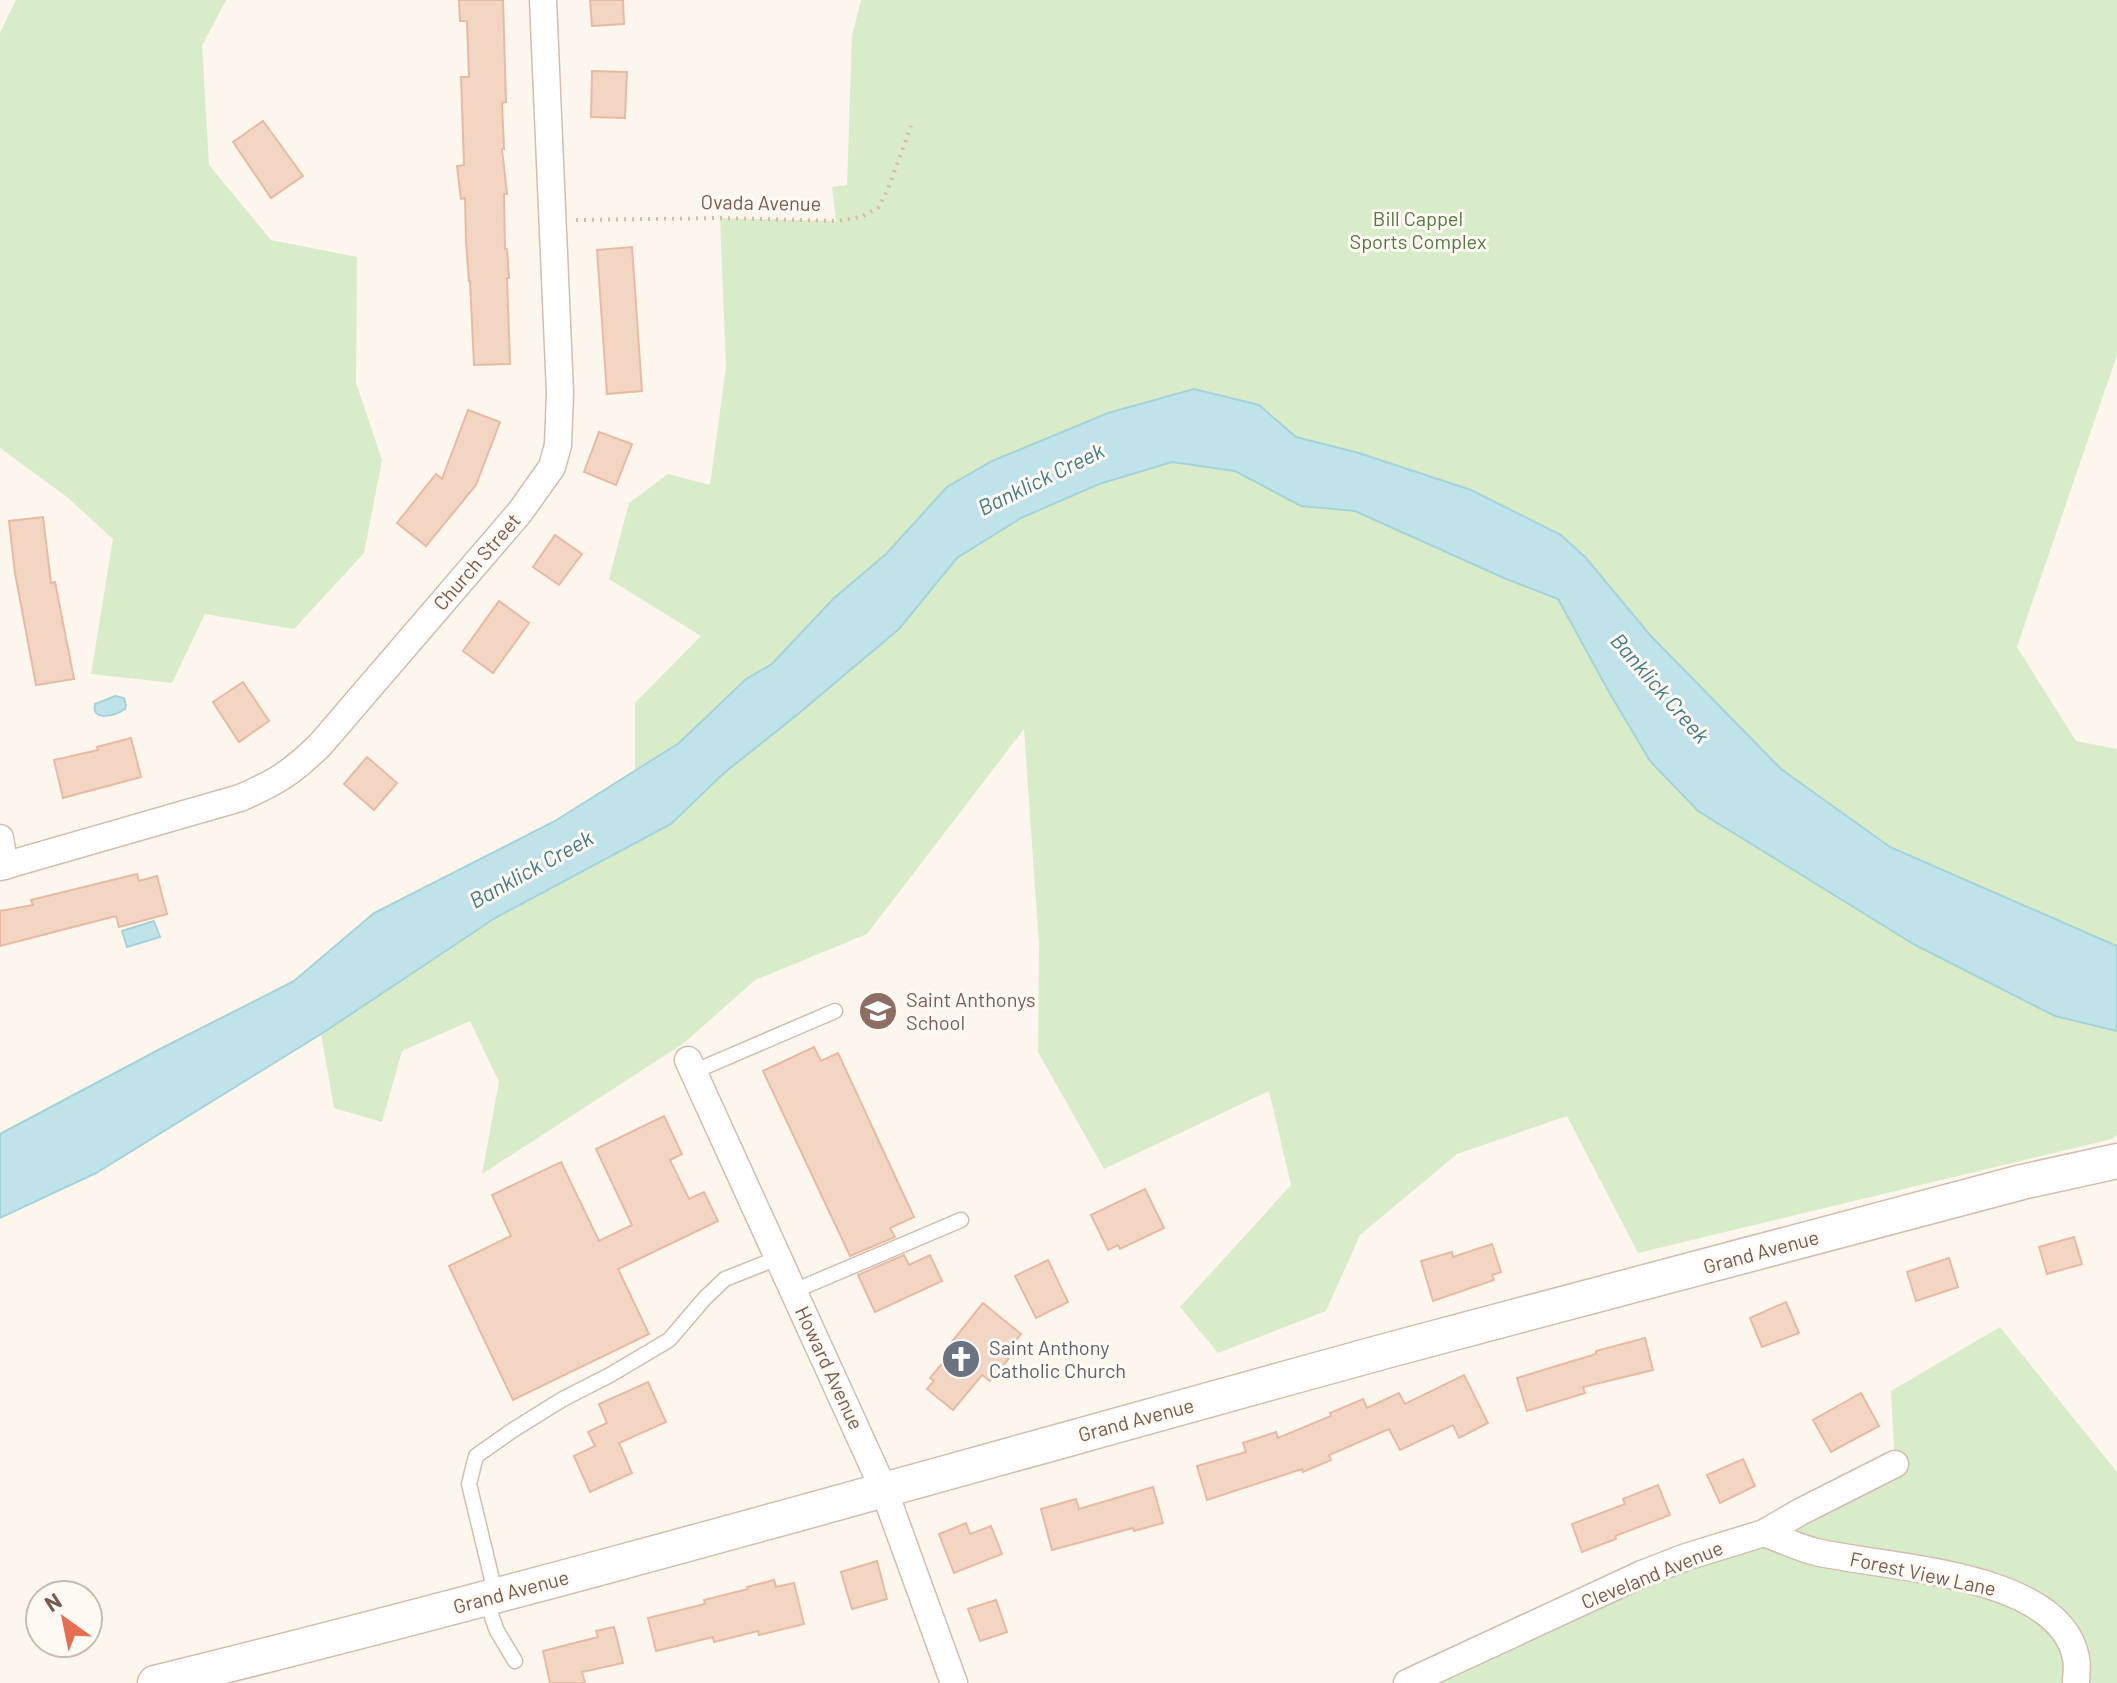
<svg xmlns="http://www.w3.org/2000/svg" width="2117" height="1683" viewBox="0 0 2117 1683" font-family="Barlow,sans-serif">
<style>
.green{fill:#d8ecc9}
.water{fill:#bfe3e8;stroke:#a5d3da;stroke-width:2}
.building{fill:#f3d5c3;stroke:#e6bba3;stroke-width:2}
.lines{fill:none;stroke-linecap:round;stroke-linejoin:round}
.service-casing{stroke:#d1beb0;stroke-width:17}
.minor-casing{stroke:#d1beb0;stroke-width:29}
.tertiary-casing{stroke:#d1beb0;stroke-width:37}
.path{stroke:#d9b8a5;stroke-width:4;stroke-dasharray:2 6;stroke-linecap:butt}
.service{stroke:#fff;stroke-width:14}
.minor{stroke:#fff;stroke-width:26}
.tertiary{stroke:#fff;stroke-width:34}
.labels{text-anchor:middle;stroke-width:6;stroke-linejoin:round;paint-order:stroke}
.street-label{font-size:20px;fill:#7a5c4d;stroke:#fffaf3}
.park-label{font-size:20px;fill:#537a41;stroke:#fffaf3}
.education-label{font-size:20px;fill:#785e54;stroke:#fffaf3;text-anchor:start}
.worship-label{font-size:20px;fill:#5b616d;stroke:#fffaf3;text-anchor:start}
.water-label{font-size:22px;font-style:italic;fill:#437c86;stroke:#fffaf3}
</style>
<rect width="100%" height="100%" fill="#fdf6ec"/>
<g class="green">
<path d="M 16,0 L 226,0 L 202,46 L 209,165 L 271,240 L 357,257 L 356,383 L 382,460 L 364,553 L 294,629 L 205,614 L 172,683 L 91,674 L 113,539 L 67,497 L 0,448 L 0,33 Z"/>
<path d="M 861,0 L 2117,0 L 2117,355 L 2017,647 L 2076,741 L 2117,749 L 2117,946 L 1890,847 L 1781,769 L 1650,635 L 1586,558 L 1561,535 L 1471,490 L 1359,453 L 1296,437 L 1259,404 L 886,554 L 832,600 L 772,664 L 746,679 L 679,743 L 635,770 L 635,703 L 701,636 L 609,579 L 629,503 L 668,474 L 710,485 L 726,367 L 720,218 L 836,221 L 832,187 L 847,185 L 852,36 Z"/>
<path d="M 1172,462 L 1235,471 L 1301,506 L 1355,511 L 1504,578 L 1558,599 L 1609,692 L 1650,761 L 1698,811 L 1915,945 L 2055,1016 L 2117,1031 L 2117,1135 L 2112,1139 L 1638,1253 L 1567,1116 L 1457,1154 L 1360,1235 L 1326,1311 L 1218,1353 L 1180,1307 L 1291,1185 L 1269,1091 L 1104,1169 L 1038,1052 L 1039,945 L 1024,729 L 867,934 L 755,980 L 684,1043 L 482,1174 L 499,1082 L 470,1021 L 402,1051 L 382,1122 L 334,1108 L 321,1034 L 495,918 L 671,824 L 724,773 L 798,714 L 899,629 L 957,558 L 1021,518 L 1099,484 Z"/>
<path d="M 2000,1327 L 2117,1472 L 2117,1683 L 1407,1683 L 1895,1464 L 1891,1391 Z"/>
</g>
<g class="water">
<path d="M 1194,389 L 1259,405 L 1296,437 L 1359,453 L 1471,490 L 1561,535 L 1586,558 L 1650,635 L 1781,769 L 1890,847 L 2117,946 L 2117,1031 L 2055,1016 L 1915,945 L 1698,811 L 1650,761 L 1609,692 L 1558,599 L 1504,578 L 1355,511 L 1301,506 L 1235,471 L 1172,462 L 1099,484 L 1021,518 L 957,558 L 899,629 L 798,714 L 724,773 L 671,824 L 495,918 L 321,1034 L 96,1173 L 0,1218 L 0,1134 L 162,1048 L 294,981 L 374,913 L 555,821 L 679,743 L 746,679 L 772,664 L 833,599 L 886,554 L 947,487 L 992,461 L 1108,413 Z"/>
<path d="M 115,696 L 124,698 L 126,705 L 125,709 C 115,716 91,722 95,704 Z"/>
<path d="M 154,921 L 160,937 L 127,947 L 122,931 Z"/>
</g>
<g class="building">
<path d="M 459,0 L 503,0 L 506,102 L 502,103 L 504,149 L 502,149 L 507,194 L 504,194 L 505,249 L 507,249 L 509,278 L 507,278 L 510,364 L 474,365 L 470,281 L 469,281 L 466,242 L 465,198 L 461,199 L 457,166 L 464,165 L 461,77 L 469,77 L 467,21 L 460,21 Z"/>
<path d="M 590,0 L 623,0 L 624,24 L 592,26 Z"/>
<path d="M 592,71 L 627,72 L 625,118 L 591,117 Z"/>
<path d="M 263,121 L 303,176 L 271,198 L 233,142 Z"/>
<path d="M 632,247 L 642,391 L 607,394 L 597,250 Z"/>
<path d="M 468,410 L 500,422 L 476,485 L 426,546 L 397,523 L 436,474 L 442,479 Z"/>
<path d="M 599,432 L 632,444 L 616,485 L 584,472 Z"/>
<path d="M 43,517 L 51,583 L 55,582 L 74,679 L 36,685 L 15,573 L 9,521 Z"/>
<path d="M 555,535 L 582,554 L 559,585 L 533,567 Z"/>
<path d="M 499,601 L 529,623 L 493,673 L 463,651 Z"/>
<path d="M 243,682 L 269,721 L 239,742 L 213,702 Z"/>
<path d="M 131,738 L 141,777 L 63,798 L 54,760 L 98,750 L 97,747 Z"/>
<path d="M 367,757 L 397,783 L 374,810 L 344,784 Z"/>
<path d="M 137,874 L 139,881 L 157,876 L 167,914 L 119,927 L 116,916 L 0,946 L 0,911 L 33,905 L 31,900 Z"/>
<path d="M 814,1047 L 821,1061 L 838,1053 L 914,1217 L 890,1228 L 895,1237 L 850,1256 L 763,1071 Z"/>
<path d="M 664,1116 L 682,1154 L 670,1160 L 689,1199 L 704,1192 L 718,1221 L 618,1269 L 649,1334 L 513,1400 L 449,1266 L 511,1236 L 492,1195 L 561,1162 L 599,1241 L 632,1225 L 596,1149 Z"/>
<path d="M 1145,1189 L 1164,1228 L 1120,1249 L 1118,1245 L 1108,1250 L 1091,1215 Z"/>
<path d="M 2074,1237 L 2082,1264 L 2047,1274 L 2039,1247 Z"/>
<path d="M 1492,1244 L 1501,1272 L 1492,1275 L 1494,1280 L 1433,1301 L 1421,1261 L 1452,1252 L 1453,1257 Z"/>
<path d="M 904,1255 L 909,1265 L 930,1255 L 942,1281 L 875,1312 L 858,1275 Z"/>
<path d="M 1949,1258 L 1958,1287 L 1916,1301 L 1907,1272 Z"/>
<path d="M 1048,1260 L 1068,1302 L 1036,1318 L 1015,1276 Z"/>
<path d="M 1786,1302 L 1799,1333 L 1762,1347 L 1750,1318 Z"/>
<path d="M 983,1303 L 1021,1334 L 1006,1353 L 1010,1357 L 990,1381 L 982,1375 L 953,1410 L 927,1389 L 934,1381 L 930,1378 L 951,1353 L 946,1349 Z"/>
<path d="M 1645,1338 L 1653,1370 L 1583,1387 L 1585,1393 L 1527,1411 L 1517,1378 L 1596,1354 L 1596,1351 Z"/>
<path d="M 1464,1375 L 1488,1423 L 1459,1438 L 1453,1425 L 1400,1450 L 1389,1429 L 1329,1455 L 1331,1460 L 1303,1472 L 1302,1469 L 1207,1500 L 1197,1466 L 1246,1452 L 1243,1443 L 1276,1432 L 1278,1438 L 1331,1416 L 1330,1413 L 1363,1399 L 1367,1408 L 1399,1393 L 1405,1404 Z"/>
<path d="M 648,1382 L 666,1422 L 619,1443 L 632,1473 L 590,1492 L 574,1456 L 595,1446 L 588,1432 L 607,1423 L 599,1404 Z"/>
<path d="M 1861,1393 L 1879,1426 L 1831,1452 L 1813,1420 Z"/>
<path d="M 1743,1459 L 1755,1486 L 1720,1503 L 1707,1475 Z"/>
<path d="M 1658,1485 L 1670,1515 L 1615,1536 L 1616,1539 L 1582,1552 L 1572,1524 L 1625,1504 L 1623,1499 Z"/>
<path d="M 1153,1487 L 1163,1523 L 1134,1531 L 1133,1528 L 1052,1550 L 1041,1509 L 1076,1499 L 1079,1509 Z"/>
<path d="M 966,1523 L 970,1534 L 991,1526 L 1002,1554 L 954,1573 L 939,1534 Z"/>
<path d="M 877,1561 L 887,1599 L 852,1609 L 841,1572 Z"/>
<path d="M 774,1580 L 776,1587 L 794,1583 L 804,1624 L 759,1635 L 758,1631 L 714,1642 L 713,1637 L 656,1651 L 648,1618 L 705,1604 L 704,1600 L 748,1589 L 747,1587 Z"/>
<path d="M 996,1600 L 1007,1632 L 980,1641 L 968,1609 Z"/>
<path d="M 614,1627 L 623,1663 L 582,1672 L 585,1683 L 550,1683 L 543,1651 L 598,1637 L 596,1631 Z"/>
</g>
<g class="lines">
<g class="service-casing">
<g id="service">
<path d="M 693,1072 L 835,1011"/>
<path d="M 794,1291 L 961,1220"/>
<path d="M 496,1596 L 469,1484 L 476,1456 L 513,1430 L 563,1399 L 610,1375 L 669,1340 L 705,1298 L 725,1279 L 778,1258"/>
<path d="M 486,1600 L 497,1631 L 515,1661"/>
</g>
</g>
<g class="minor-casing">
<g id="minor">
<path d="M 0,838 L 5,866"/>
<path d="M 0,867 L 240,798 C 277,782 291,773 320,745 L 520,512 L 552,467 L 558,445 L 560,393 L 543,0"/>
<path d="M 688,1060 L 884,1490 L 954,1683"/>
<path d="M 1764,1533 C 1781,1539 1799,1548 1816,1552 C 1885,1568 2060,1572 2076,1658 C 2078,1666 2076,1675 2076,1683"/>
<path d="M 1407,1683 L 1642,1574 L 1686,1557 L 1764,1533 L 1800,1512 L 1895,1464"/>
</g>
</g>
<g class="tertiary-casing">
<path id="tertiary" d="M 155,1683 C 570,1581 981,1462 1393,1349 C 1602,1292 1812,1238 2022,1182 L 2117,1161"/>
</g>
<path class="path" d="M 576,220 L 720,218 L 837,221 L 861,217 L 879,207 L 888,189 L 911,126"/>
<use href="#service" class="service"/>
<use href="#minor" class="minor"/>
<use href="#tertiary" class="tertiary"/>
</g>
<defs>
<g id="school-disc" transform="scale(2)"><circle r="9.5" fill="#8d6e63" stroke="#fffaf3"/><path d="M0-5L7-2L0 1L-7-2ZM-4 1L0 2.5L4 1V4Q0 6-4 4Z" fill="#fff"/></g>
<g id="church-disc" transform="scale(2)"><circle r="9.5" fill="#6b7280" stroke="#fffaf3"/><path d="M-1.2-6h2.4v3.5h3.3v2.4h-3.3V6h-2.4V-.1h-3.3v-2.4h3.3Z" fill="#fff"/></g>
</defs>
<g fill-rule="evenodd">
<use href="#school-disc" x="878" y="1011"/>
<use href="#church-disc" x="961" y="1359"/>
</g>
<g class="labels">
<g class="street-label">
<text transform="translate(761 203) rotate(1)" y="7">Ovada Avenue</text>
<text transform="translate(477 562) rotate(-49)" y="7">Church Street</text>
<text transform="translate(1761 1252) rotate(-15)" y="7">Grand Avenue</text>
<text transform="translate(829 1368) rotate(65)" y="7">Howard Avenue</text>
<text transform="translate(1136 1420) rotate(-15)" y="7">Grand Avenue</text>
<text transform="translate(1923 1574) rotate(12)" y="7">Forest View Lane</text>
<text transform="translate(1652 1575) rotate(-22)" y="7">Cleveland Avenue</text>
<text transform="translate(511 1592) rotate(-15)" y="7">Grand Avenue</text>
</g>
<g class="park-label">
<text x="1418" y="226">Bill Cappel<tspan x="1418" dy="23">Sports Complex</tspan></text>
</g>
<g class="education-label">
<text x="906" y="1007">Saint Anthonys<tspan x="906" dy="23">School</tspan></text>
</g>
<g class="worship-label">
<text x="989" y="1355">Saint Anthony<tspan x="989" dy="23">Catholic Church</tspan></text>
</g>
<g class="water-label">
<text transform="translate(1041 479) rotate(-26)" y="8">Banklick Creek</text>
<text transform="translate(1660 688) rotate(49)" y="8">Banklick Creek</text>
<text transform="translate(531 869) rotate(-29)" y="8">Banklick Creek</text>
</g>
</g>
<g transform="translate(64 1619) rotate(327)"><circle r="38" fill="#fffaf3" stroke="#cabbb1" stroke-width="2"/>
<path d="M0-6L14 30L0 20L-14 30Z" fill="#e76f51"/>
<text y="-12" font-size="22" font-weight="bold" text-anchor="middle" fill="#7a5c4d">N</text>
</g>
</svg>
